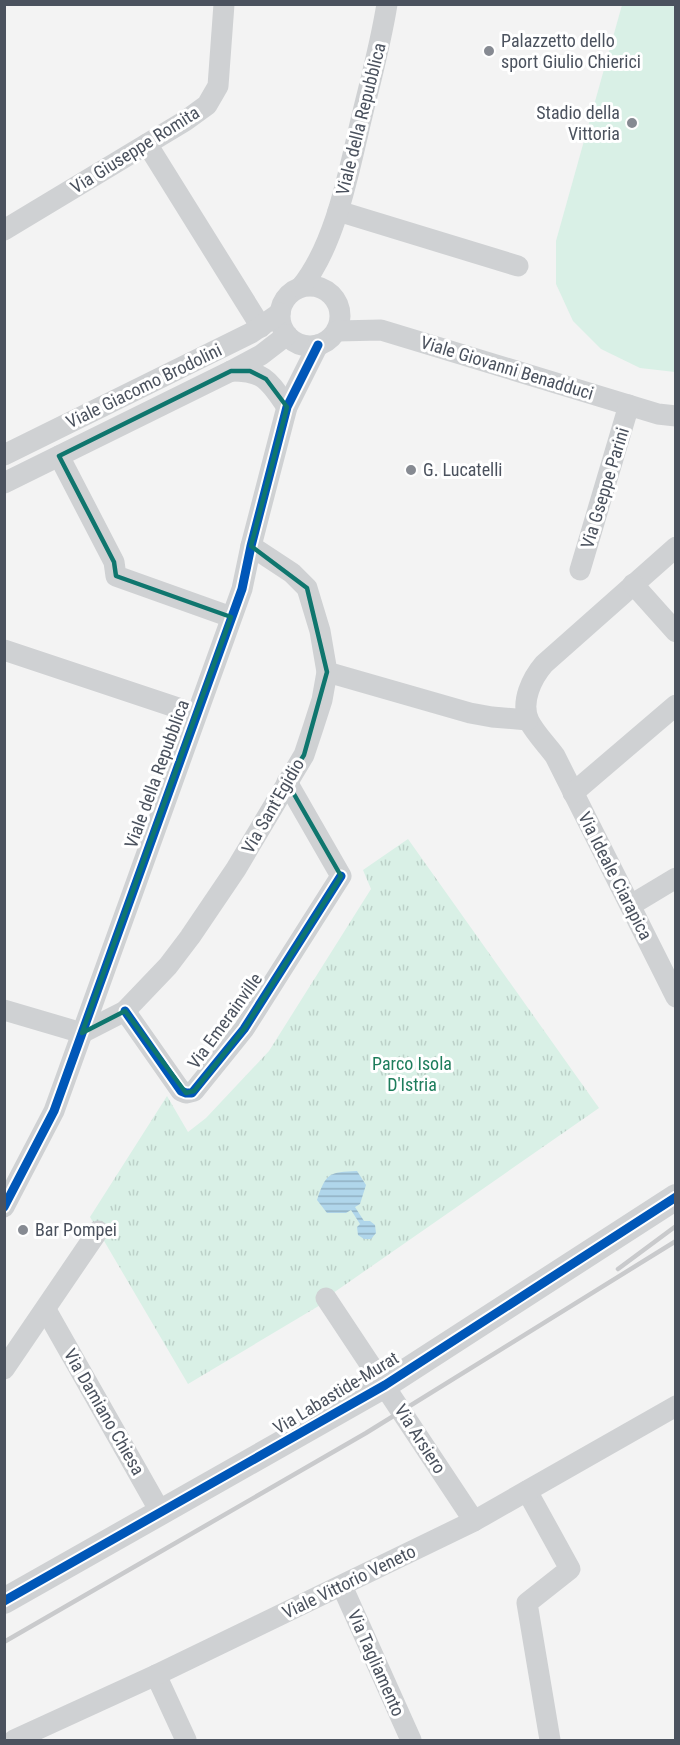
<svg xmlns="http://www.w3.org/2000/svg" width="680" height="1745" viewBox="0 0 680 1745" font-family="'Roboto Condensed',sans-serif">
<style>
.grass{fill:#d9f0e6}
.park{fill:url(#park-tufts)}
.water{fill:url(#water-rules)}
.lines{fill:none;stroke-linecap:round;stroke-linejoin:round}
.minor{stroke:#cfd1d3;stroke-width:21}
.tertiary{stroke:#cfd1d3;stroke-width:26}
.rail{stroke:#c9cacc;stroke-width:4.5}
.cycleway-casing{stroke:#fff;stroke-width:13}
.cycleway{stroke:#0057b8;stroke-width:9}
.marked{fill:none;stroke:#0f766e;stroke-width:4.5;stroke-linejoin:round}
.poi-dot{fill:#868a92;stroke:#fff;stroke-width:2}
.labels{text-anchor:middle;stroke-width:6;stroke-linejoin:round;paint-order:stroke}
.poi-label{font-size:18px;fill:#4b525e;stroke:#fff;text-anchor:start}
.street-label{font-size:18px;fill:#4b525e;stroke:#fff}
.park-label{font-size:18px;fill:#1e7d5c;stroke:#fff}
</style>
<defs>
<pattern id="park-tufts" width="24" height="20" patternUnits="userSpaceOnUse" patternTransform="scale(1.5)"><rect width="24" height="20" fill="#d9f0e6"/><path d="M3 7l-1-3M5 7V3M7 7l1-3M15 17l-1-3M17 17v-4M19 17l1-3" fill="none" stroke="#bcd0c8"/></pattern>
<pattern id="water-rules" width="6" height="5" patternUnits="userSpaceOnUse" patternTransform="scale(1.5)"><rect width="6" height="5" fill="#b0d6eb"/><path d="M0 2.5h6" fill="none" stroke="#91b0c2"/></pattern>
</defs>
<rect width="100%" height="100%" fill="#f3f3f3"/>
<path class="grass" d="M 622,5 L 675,5 L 675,372 L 640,368 L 601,349 L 573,321 L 556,284 L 556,241 Z"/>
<path class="park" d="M 408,839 L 599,1108 L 326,1298 L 322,1304 L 188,1384 L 90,1217 L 167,1096 L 188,1132 L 206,1118 L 269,1051 L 371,889 L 363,870 Z"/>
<path class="water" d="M 357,1171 L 366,1185 L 360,1204 L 355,1207 L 364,1221 L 370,1221 L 375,1225 L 376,1233 L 371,1239 L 364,1239 L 358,1235 L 357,1227 L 360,1224 L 351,1210 L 346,1213 L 327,1213 L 317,1200 C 326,1173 329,1172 357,1171 Z"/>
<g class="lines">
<g class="minor">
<path d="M 147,144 L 261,327"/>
<path d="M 338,211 L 518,266"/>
<path d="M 4,230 L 185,121 L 207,105 L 218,86 L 224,4"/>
<circle cx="310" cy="316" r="30"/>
<path d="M 301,287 C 336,244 349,170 362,116 C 371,79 381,42 387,4"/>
<path d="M 337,331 L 381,330 L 658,414 L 676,416"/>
<path d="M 231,371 C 265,371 269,381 287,407"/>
<path d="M 4,455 L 251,333 L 280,313"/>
<path d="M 59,456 L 114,562 L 116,576 L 231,617"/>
<path d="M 4,483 L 231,371 L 261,355 L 287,335"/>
<path d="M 676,547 L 544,664 C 532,678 520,702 529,721 C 535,733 547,745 555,756 L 676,997"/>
<path d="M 580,570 L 629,405"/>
<path d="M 633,584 L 676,632"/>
<path d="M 4,650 L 196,714"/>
<path d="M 327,672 L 470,713 L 492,717 L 528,720"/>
<path d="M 573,793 L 676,705"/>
<path d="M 631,905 L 676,878"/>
<path d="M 4,1010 L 82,1033 L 125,1011 L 168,966 L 190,937 L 236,869 L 304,755 L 313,728 L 322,700 L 327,672 L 320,631 L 307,588 L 292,573 L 251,546"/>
<path d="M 125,1011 L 181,1091 L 186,1093 L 194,1091 L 244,1029 L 341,876 L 287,782"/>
<path d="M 4,1207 L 54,1111 L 242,589 L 251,546 L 287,407 L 318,345"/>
<path d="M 326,1298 L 474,1521"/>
<path d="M 46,1310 L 161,1513"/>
<path d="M 4,1369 L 98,1231"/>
<path d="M 527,1491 L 570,1569 L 527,1603 L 550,1740"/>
<path d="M 342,1586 L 411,1740"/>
<path d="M 156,1675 L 186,1740"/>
<path d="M 14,1740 L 156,1675 L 474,1521 L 676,1406"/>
</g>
<path class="tertiary" d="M 4,1601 L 385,1385 L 676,1197"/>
<g class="rail">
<path d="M 618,1269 L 676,1226"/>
<path d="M 4,1642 L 366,1433 L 676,1241"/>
</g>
<g class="cycleway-casing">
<g id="cycleway">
<path d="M 125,1011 L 181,1091 L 186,1093 L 192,1093 L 244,1029 L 341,876"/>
<path d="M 4,1207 L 54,1111 L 242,589 L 251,546 L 287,407 L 318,345"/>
<path d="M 4,1601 L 385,1385 L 676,1197"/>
</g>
</g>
<use href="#cycleway" class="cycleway"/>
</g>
<path class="marked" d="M 231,371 L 250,371 L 266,379 L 287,407 L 251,546 L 307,588 L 327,672 L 304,755 L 287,782 L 341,876 L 244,1029 L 194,1091 L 186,1093 L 125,1011 L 82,1033 L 231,617 L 116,576 L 114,562 L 59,456 Z"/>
<g class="poi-dot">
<circle cx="489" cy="51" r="6"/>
<circle cx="632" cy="123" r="6"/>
<circle cx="411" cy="470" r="6"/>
<circle cx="23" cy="1230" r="6"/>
</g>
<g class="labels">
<g class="poi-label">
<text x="501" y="47">Palazzetto dello<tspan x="501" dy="21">sport Giulio Chierici</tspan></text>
<text x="620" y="119" text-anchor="end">Stadio della<tspan x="620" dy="21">Vittoria</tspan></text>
<text x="423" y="476">G. Lucatelli</text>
<text x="35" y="1236">Bar Pompei</text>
</g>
<g class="street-label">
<text transform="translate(361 119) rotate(-76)" y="6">Viale della Repubblica</text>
<text transform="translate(135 150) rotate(-32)" y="6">Via Giuseppe Romita</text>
<text transform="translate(507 368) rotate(17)" y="6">Viale Giovanni Benadduci</text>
<text transform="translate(144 386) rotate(-26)" y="6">Viale Giacomo Brodolini</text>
<text transform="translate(605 488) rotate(-73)" y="6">Via Gseppe Parini</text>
<text transform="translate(157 774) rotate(-70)" y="6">Viale della Repubblica</text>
<text transform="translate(273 806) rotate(-60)" y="6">Via Sant'Egidio</text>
<text transform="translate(615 876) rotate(63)" y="6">Via Ideale Ciarapica</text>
<text transform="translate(225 1021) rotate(-54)" y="6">Via Emerainville</text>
<text transform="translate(336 1393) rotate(-31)" y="6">Via Labastide-Murat</text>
<text transform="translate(104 1412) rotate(60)" y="6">Via Damiano Chiesa</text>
<text transform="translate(420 1439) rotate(57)" y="6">Via Arsiero</text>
<text transform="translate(349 1582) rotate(-26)" y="6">Viale Vittorio Veneto</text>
<text transform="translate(376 1663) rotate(66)" y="6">Via Tagliamento</text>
</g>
<g class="park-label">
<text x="412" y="1070">Parco Isola<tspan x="412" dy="21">D'Istria</tspan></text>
</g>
</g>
<rect width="680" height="1745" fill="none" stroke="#4b525e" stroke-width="12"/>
</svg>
